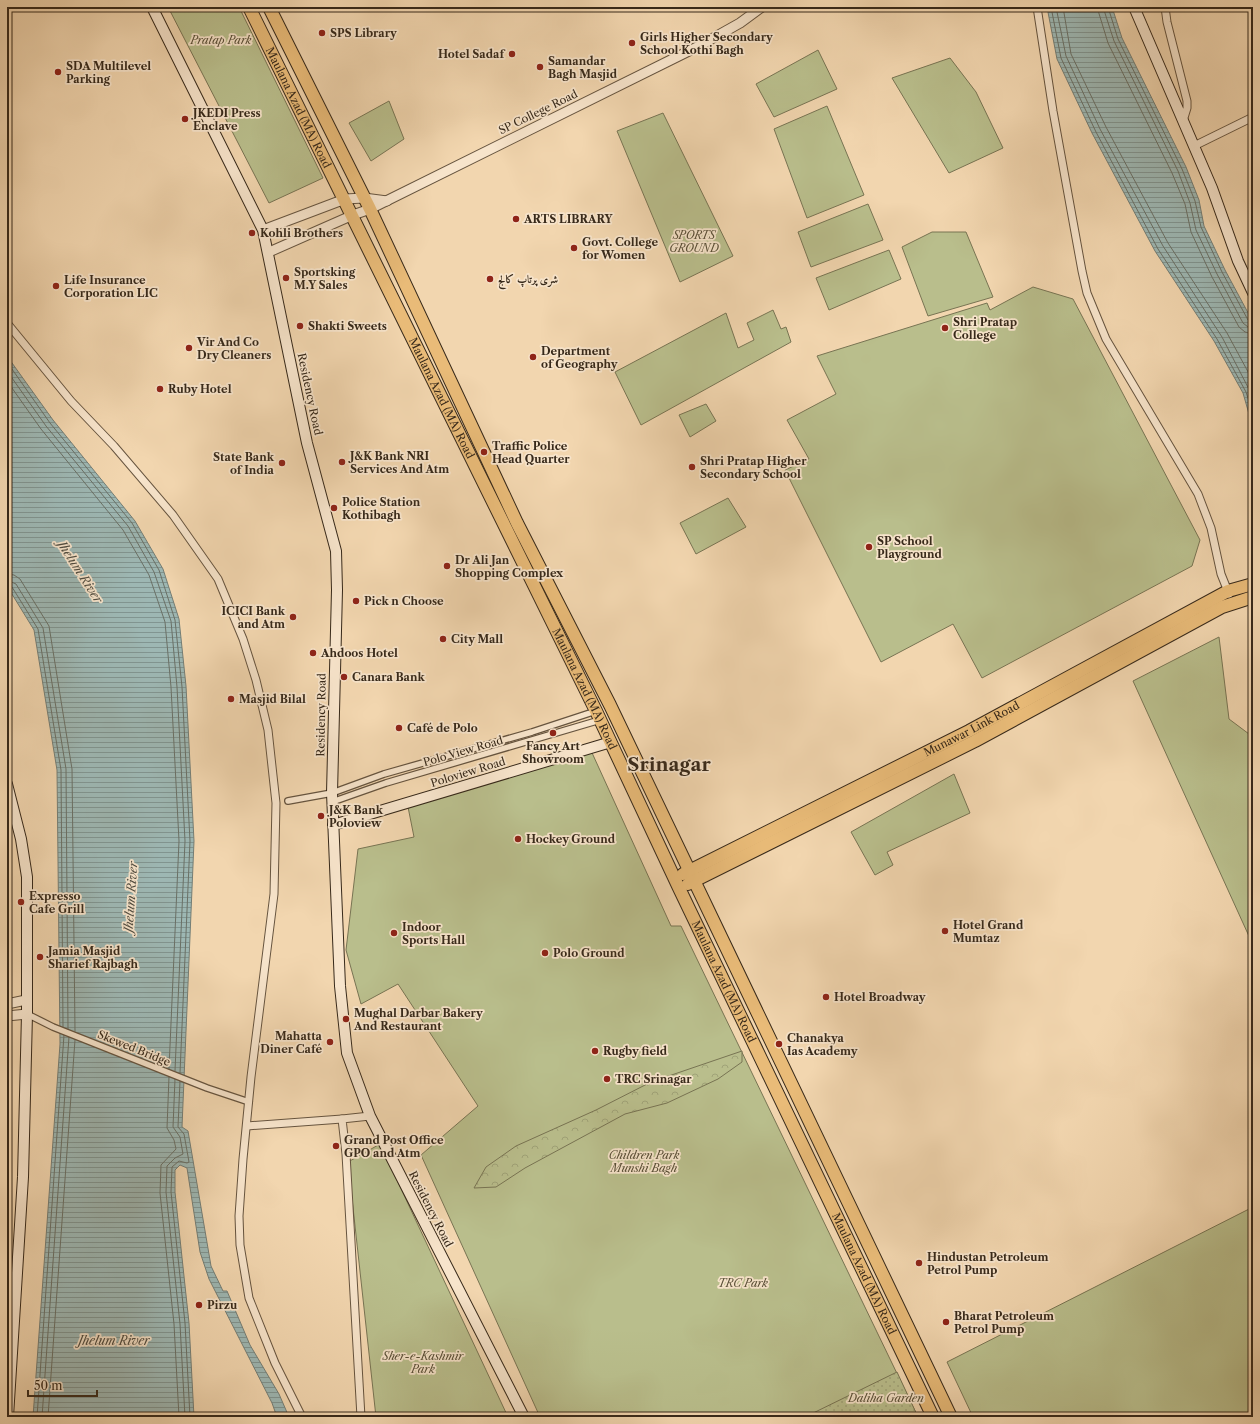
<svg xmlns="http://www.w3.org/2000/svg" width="1260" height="1424" viewBox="0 0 1260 1424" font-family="'Libre Caslon Text',Amiri,serif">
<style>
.green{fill:#b9be8c;stroke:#787453}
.forest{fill:url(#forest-crowns);stroke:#787453}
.garden{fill:url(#garden-dots);stroke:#787453}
.water{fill:url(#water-rules);stroke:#747e76}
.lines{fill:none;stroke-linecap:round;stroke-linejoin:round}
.shore{stroke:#6a7066;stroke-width:1}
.pedestrian-casing{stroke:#66543f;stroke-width:8}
.minor-casing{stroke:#66543f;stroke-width:9}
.tertiary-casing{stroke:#66543f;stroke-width:11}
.secondary-casing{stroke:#37291a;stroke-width:12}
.primary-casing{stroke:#37291a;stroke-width:14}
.pedestrian{stroke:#f7e4cb;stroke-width:5.5}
.minor{stroke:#f7e4cb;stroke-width:7}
.tertiary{stroke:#f7e4cb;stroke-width:9}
.secondary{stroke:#f7e4cb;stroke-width:10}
.primary{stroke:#e9bb78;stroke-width:12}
.poi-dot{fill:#8f2418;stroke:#f7e4cb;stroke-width:1.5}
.labels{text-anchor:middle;stroke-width:3.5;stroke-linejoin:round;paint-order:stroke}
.poi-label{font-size:11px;font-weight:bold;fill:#37291a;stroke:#f7e4cb;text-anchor:start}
.park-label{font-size:11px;font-style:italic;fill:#584e36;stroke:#f7e4cb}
.street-label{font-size:11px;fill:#37291a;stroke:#f7e4cb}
.water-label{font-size:12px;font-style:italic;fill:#504c40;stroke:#f7e4cb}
.town-label{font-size:19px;font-weight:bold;fill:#37291a;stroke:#f7e4cb}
</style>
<defs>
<pattern id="forest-crowns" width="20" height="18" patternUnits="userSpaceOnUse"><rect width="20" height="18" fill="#b9be8c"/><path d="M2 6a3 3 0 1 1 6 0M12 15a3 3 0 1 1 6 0" fill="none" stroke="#a0a378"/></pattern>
<pattern id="garden-dots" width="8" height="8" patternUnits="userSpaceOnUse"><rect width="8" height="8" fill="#b9be8c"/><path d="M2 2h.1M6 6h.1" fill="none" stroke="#a0a378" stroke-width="1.8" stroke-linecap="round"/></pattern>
<pattern id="water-rules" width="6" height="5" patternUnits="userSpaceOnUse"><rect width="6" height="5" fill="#9db7b3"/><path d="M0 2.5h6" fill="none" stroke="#819591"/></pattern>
</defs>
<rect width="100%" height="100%" fill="#f2d6af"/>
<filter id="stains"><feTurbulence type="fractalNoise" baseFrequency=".005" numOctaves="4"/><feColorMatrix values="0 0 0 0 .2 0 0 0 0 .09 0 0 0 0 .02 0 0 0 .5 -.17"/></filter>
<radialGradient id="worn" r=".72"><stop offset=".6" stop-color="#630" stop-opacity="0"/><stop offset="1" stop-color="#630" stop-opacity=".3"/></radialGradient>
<g class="green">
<path d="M 168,7 L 239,7 L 323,178 L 269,203 Z"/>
<path d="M 818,50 L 837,89 L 774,117 L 756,84 Z"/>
<path d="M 950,58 L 976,92 L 1003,148 L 949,173 L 892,78 Z"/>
<path d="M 389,101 L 404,139 L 371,161 L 349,123 Z"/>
<path d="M 827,106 L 864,195 L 807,218 L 774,129 Z"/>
<path d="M 663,113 L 733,256 L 680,282 L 617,131 Z"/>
<path d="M 868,204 L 883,240 L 811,267 L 798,232 Z"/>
<path d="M 932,232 L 966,232 L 993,297 L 928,316 L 902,247 Z"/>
<path d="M 889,250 L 901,279 L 829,310 L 816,278 Z"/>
<path d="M 1033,287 L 1073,299 L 1200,540 L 1192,566 L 982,678 L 953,624 L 881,662 L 785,470 L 809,459 L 787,420 L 836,394 L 817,356 L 987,303 L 990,310 Z"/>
<path d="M 773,310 L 781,329 L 786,327 L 791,342 L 641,425 L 615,372 L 726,313 L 738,348 L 754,340 L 747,323 Z"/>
<path d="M 706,404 L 716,421 L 690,437 L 679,415 Z"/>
<path d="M 728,498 L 746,527 L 696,554 L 680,523 Z"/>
<path d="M 1219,637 L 1229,719 L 1253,737 L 1253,945 L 1133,681 Z"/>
<path d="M 588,744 L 671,926 L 681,926 L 918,1417 L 540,1417 L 421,1155 L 478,1106 L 398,984 L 361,1004 L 346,950 L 358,849 L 414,837 L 407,802 Z"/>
<path d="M 954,774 L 970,813 L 887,852 L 893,865 L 875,875 L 851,832 Z"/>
<path d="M 380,1144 L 508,1417 L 446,1417 L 446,1415 L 437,1417 L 376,1417 L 348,1162 Z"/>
<path d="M 1253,1207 L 1253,1417 L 973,1417 L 947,1362 Z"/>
</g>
<path class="forest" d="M 742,1051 L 742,1062 L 718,1079 L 667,1103 L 625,1114 L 525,1168 L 496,1187 L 474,1188 L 486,1167 L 516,1146 L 596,1110 L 651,1082 Z"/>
<path class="garden" d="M 897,1372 L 918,1417 L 805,1417 Z"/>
<g class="water">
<path d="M 1047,7 L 1112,7 L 1122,38 L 1186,167 L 1199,200 L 1204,226 L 1225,270 L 1253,322 L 1253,428 L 1243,393 L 1214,341 L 1155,251 L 1092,133 L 1057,59 Z"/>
<path d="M 7,356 L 53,420 L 135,521 L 163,569 L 179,619 L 186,686 L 194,841 L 182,1127 L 188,1131 L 211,1266 L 223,1291 L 227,1291 L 250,1345 L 279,1394 L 289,1417 L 277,1417 L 272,1403 L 209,1279 L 200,1252 L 187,1168 L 180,1165 L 175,1170 L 175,1192 L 189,1323 L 194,1417 L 33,1417 L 60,1044 L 57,770 L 34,630 L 7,586 Z"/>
</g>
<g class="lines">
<g class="shore">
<path d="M 1051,7 L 1061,58 L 1096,132 L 1158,249 L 1217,339 L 1246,392 L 1253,414"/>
<path d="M 1056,7 L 1066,56 L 1100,129 L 1163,246 L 1222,337 L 1253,397"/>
<path d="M 1063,7 L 1071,54 L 1106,127 L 1168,243 L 1227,333 L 1253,381"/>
<path d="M 1097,7 L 1108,43 L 1172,173 L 1185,204 L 1191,232 L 1212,277 L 1239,327 L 1245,332 L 1253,334"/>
<path d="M 1103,7 L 1114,41 L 1178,171 L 1190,203 L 1196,230 L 1217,274 L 1243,323 L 1248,327 L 1253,328"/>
<path d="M 1108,7 L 1118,39 L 1182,169 L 1195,201 L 1201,227 L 1222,272 L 1248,320 L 1253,322"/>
<path d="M 7,362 L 50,423 L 132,523 L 159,570 L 175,620 L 182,687 L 190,841 L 180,1073"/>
<path d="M 7,371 L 46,426 L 128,526 L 154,572 L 171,621 L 177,687 L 185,841 L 175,1071"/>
<path d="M 7,381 L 41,429 L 123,530 L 149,575 L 165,622 L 171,687 L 179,841 L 169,1069"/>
<path d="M 7,574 L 14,575 L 20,579 L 49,626 L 72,769 L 75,1031"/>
<path d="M 7,580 L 16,584 L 43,628 L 66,769 L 68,1029"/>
<path d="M 7,585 L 12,587 L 38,629 L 61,770 L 63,1027"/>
<path d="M 169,1077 L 167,1128 L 174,1140 L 176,1149 L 161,1165 L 160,1193 L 174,1324 L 179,1417"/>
<path d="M 175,1079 L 173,1127 L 180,1137 L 183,1154 L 175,1158 L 167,1166 L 166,1192 L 180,1324 L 185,1417"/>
<path d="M 180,1081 L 178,1127 L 184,1134 L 189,1162 L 187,1163 L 179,1161 L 172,1167 L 171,1192 L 185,1323 L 190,1417"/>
<path d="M 37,1417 L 64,1035"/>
<path d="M 42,1417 L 69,1037"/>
<path d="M 48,1417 L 75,1040"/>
</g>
<g class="pedestrian-casing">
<g id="pedestrian">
<path d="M 288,801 L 332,793 L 384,774 L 532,732 L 596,711"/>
<path d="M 332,802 L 386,783 L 600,720"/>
<path d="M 27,1014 L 53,1027 L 207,1088 L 249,1102"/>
</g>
</g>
<g class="minor-casing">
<g id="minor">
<path d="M 1037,7 L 1053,111 L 1082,271 L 1087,293 L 1106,339 L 1198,494 L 1211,528 L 1221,574 L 1229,594"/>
<path d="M 1165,7 L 1167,22 L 1187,101 L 1187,108 L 1183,121"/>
<path d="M 1194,146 L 1253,117"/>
<path d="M 7,323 L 71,401 L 114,446 L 173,515 L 218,579 L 243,639 L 256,680 L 268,730 L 276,803 L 274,894 L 251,1077 L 243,1159 L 239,1216 L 240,1245 L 249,1298 L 275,1363 L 302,1417"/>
<path d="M 247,1126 L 342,1119"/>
<path d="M 361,1417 L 346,1154 L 342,1119 L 370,1116"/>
</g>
</g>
<g class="tertiary-casing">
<g id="tertiary">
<path d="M 263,230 L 345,199 L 364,198 L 387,201"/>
<path d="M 269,252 L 353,215 L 370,209 L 699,46 L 740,23 L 762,7"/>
<path d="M 7,1004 L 26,1000"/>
<path d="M 7,1016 L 27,1014"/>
</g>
</g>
<g class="secondary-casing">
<g id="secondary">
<path d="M 152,7 L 263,230 L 307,443 L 336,551 L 337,590 L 332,793 L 340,986 L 347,1053 L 370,1116 L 524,1417"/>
<path d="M 1134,7 L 1212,188 L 1238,261 L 1253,293"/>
<path d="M 7,784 L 21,839 L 27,877 L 27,1014 L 23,1177 L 8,1417"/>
<path d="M 333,825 L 611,742"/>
</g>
</g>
<g class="primary-casing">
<g id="primary">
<path id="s1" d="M 249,7 L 596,711 L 679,888 L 933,1417"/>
<path d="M 269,7 L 370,209 L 517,523 L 610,705 L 951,1417"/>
<path id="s2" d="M 683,874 L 969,731 L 1228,591 L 1253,584"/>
<path d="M 688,884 L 975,741 L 1222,607 L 1253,597"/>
</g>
</g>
<use href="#pedestrian" class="pedestrian"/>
<use href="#minor" class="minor"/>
<use href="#tertiary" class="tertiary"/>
<use href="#secondary" class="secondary"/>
<use href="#primary" class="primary"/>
</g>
<g class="poi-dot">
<circle cx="322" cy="33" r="4"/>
<circle cx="632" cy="43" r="4"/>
<circle cx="512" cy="54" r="4"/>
<circle cx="540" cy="67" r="4"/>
<circle cx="58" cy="72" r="4"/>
<circle cx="185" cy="119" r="4"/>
<circle cx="516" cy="219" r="4"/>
<circle cx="252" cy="233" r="4"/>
<circle cx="574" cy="248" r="4"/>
<circle cx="286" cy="278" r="4"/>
<circle cx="490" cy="279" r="4"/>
<circle cx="56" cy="286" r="4"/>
<circle cx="300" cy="326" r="4"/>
<circle cx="945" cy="328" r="4"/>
<circle cx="189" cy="348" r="4"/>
<circle cx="533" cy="357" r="4"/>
<circle cx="160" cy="389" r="4"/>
<circle cx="484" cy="452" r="4"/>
<circle cx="342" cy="462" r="4"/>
<circle cx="282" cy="463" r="4"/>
<circle cx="692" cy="467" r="4"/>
<circle cx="334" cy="508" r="4"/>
<circle cx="869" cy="547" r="4"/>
<circle cx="447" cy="566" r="4"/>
<circle cx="356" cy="601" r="4"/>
<circle cx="293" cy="617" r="4"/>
<circle cx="443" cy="639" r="4"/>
<circle cx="313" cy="653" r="4"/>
<circle cx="344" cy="677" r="4"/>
<circle cx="231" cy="699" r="4"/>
<circle cx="399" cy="728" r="4"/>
<circle cx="553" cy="733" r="4"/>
<circle cx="321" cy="816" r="4"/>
<circle cx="518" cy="839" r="4"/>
<circle cx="21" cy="902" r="4"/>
<circle cx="945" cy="931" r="4"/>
<circle cx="394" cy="933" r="4"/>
<circle cx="545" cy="953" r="4"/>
<circle cx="40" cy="957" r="4"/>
<circle cx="826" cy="997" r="4"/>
<circle cx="346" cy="1019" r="4"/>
<circle cx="330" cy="1042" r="4"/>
<circle cx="779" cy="1044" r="4"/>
<circle cx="595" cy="1051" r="4"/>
<circle cx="607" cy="1079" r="4"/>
<circle cx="336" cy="1146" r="4"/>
<circle cx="919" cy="1263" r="4"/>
<circle cx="199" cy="1305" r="4"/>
<circle cx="946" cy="1322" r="4"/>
</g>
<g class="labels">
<g class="poi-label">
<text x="330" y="37">SPS Library</text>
<text x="640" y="41">Girls Higher Secondary<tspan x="640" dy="13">School Kothi Bagh</tspan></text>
<text x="504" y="58" text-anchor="end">Hotel Sadaf</text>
<text x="548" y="65">Samandar<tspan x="548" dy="13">Bagh Masjid</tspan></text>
<text x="66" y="70">SDA Multilevel<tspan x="66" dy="13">Parking</tspan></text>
<text x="193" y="117">JKEDI Press<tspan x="193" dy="13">Enclave</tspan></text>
<text x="524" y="223">ARTS LIBRARY</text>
<text x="260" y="237">Kohli Brothers</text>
<text x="582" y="246">Govt. College<tspan x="582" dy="13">for Women</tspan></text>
<text x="294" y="276">Sportsking<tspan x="294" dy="13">M.Y Sales</tspan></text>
<text x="498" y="283">شری پرتاپ کالج</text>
<text x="64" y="284">Life Insurance<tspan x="64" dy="13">Corporation LIC</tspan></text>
<text x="953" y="326">Shri Pratap<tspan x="953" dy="13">College</tspan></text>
<text x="308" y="330">Shakti Sweets</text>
<text x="197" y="346">Vir And Co<tspan x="197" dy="13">Dry Cleaners</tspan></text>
<text x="541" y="355">Department<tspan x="541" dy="13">of Geography</tspan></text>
<text x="168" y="393">Ruby Hotel</text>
<text x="492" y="450">Traffic Police<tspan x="492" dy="13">Head Quarter</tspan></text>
<text x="350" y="460">J&amp;K Bank NRI<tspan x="350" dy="13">Services And Atm</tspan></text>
<text x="274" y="461" text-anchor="end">State Bank<tspan x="274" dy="13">of India</tspan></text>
<text x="700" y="465">Shri Pratap Higher<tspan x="700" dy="13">Secondary School</tspan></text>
<text x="342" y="506">Police Station<tspan x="342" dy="13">Kothibagh</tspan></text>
<text x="877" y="545">SP School<tspan x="877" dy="13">Playground</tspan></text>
<text x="455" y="564">Dr Ali Jan<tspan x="455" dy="13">Shopping Complex</tspan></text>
<text x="364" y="605">Pick n Choose</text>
<text x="285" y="615" text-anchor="end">ICICI Bank<tspan x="285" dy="13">and Atm</tspan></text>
<text x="451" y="643">City Mall</text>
<text x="321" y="657">Ahdoos Hotel</text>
<text x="352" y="681">Canara Bank</text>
<text x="239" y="703">Masjid Bilal</text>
<text x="407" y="732">Café de Polo</text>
<text x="553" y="750" text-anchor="middle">Fancy Art<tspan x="553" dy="13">Showroom</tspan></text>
<text x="329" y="814">J&amp;K Bank<tspan x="329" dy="13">Poloview</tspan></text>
<text x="526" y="843">Hockey Ground</text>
<text x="29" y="900">Expresso<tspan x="29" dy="13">Cafe Grill</tspan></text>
<text x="953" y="929">Hotel Grand<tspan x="953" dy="13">Mumtaz</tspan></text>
<text x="402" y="931">Indoor<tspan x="402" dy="13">Sports Hall</tspan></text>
<text x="48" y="955">Jamia Masjid<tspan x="48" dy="13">Sharief Rajbagh</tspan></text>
<text x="553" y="957">Polo Ground</text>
<text x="834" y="1001">Hotel Broadway</text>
<text x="354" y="1017">Mughal Darbar Bakery<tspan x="354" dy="13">And Restaurant</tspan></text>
<text x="322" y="1040" text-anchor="end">Mahatta<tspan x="322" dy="13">Diner Café</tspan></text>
<text x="787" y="1042">Chanakya<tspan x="787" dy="13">Ias Academy</tspan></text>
<text x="603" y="1055">Rugby field</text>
<text x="615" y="1083">TRC Srinagar</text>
<text x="344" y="1144">Grand Post Office<tspan x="344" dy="13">GPO and Atm</tspan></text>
<text x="927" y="1261">Hindustan Petroleum<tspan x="927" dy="13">Petrol Pump</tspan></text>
<text x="207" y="1309">Pirzu</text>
<text x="954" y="1320">Bharat Petroleum<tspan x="954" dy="13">Petrol Pump</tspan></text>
</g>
<g class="park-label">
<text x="221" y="44">Pratap Park</text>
<text x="694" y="239">SPORTS<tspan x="694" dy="13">GROUND</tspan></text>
<text x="644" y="1159">Children Park<tspan x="644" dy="13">Munshi Bagh</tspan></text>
<text x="743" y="1287">TRC Park</text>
<text x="423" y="1360">Sher-e-Kashmir<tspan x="423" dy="13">Park</tspan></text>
<text x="886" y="1402">Daliha Garden</text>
</g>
<g class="street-label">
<text dy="4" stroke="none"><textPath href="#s1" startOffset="112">Maulana Azad (MA) Road</textPath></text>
<text transform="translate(538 112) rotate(-26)" y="4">SP College Road</text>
<text transform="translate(310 394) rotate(78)" y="4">Residency Road</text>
<text dy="4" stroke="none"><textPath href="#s1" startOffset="436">Maulana Azad (MA) Road</textPath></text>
<text dy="4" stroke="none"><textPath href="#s1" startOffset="760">Maulana Azad (MA) Road</textPath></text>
<text transform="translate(321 715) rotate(-89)" y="4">Residency Road</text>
<text dy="4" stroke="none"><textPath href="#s2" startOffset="323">Munawar Link Road</textPath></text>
<text transform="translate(463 751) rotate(-16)" y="4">Polo View Road</text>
<text transform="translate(468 772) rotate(-17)" y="4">Poloview Road</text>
<text dy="4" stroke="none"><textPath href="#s1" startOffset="1084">Maulana Azad (MA) Road</textPath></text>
<text transform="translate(134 1048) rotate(22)" y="4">Skewed Bridge</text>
<text transform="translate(431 1209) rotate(63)" y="4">Residency Road</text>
<text dy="4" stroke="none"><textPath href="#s1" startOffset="1408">Maulana Azad (MA) Road</textPath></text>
</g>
<g class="water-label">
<text transform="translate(80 572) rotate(57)" y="4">Jhelum River</text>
<text transform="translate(131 897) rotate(-86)" y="4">Jhelum River</text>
<text x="114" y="1345">Jhelum River</text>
</g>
<g class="town-label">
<text x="669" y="771">Srinagar</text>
</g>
</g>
<rect width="1260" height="1424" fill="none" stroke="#f2d6af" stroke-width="24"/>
<rect x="8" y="8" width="1244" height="1408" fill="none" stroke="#37291a" stroke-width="2"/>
<rect x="12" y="12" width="1236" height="1400" fill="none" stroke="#37291a"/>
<path d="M28 1390v6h69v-6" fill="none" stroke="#37291a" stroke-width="2"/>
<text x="34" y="1390" font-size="12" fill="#37291a" stroke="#f7e4cb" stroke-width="3" paint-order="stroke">50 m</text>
<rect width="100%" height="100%" filter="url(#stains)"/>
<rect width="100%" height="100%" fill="url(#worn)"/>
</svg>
